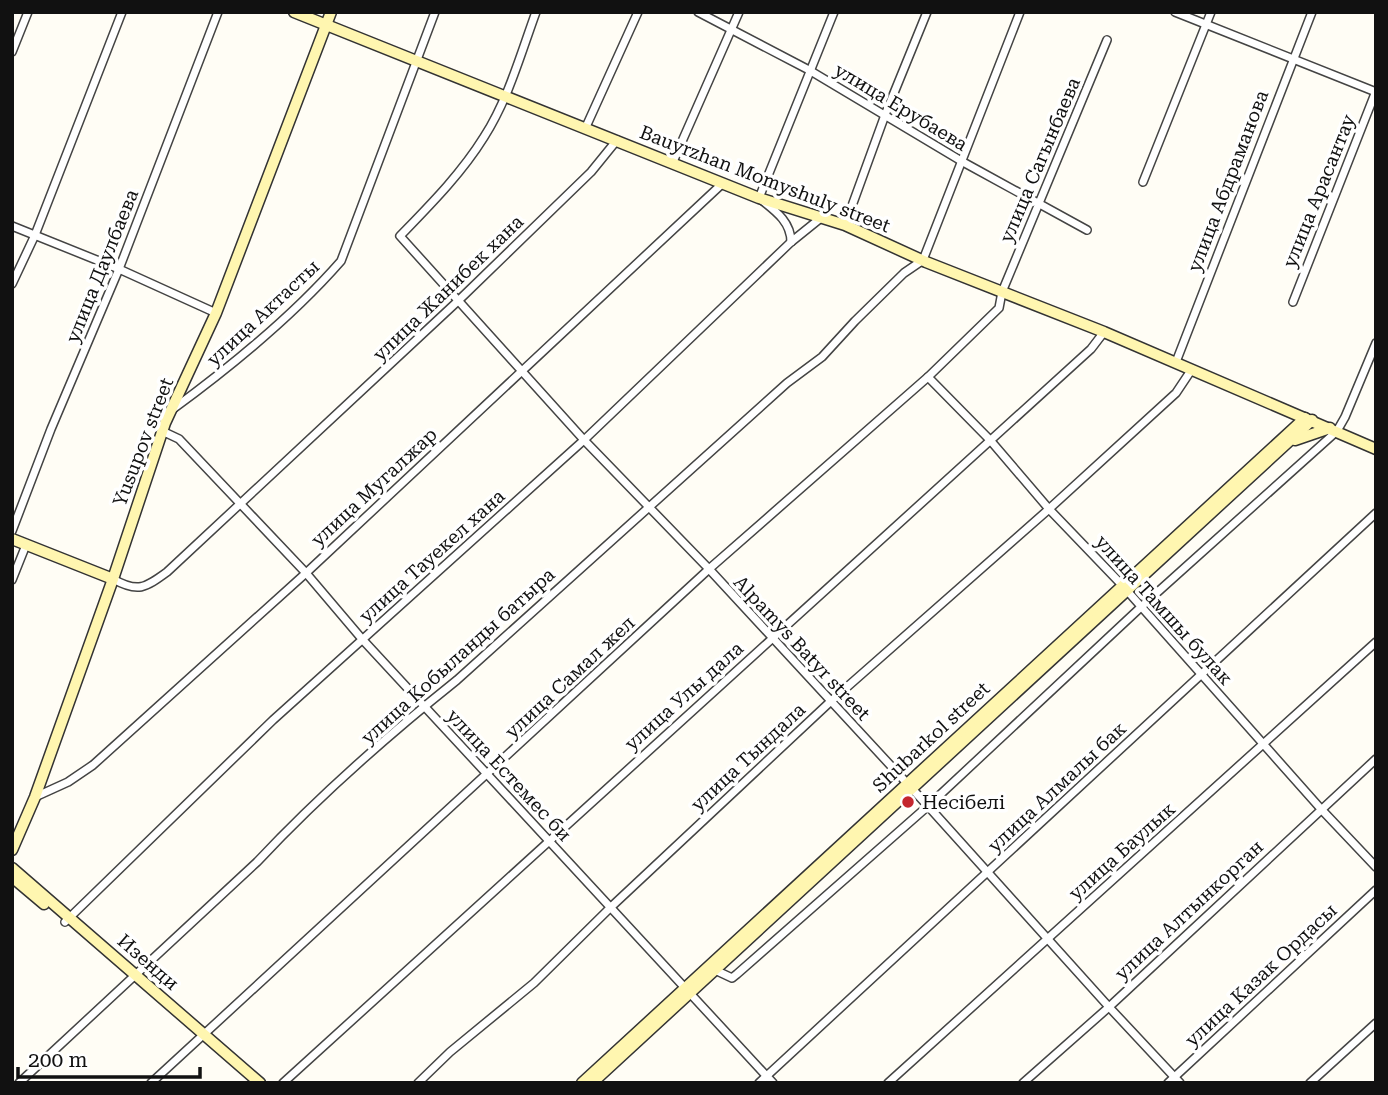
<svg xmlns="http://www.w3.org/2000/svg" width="1388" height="1095" font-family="'Roboto Serif',serif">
	<rect width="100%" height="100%" fill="#fffdf5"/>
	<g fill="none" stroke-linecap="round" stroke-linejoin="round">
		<g stroke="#444" stroke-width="10">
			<g id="street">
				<path d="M536,12c-15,41 -28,88 -52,125 -23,37 -54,68 -84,99l184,204 125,129 219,237 181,201 71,76"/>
				<polyline points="698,12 809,70 963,162 1087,230"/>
				<polyline points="1175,12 1376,92"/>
				<polyline points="12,52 28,12"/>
				<polyline points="585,129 638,12"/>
				<polyline points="672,164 739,12"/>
				<polyline points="1143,182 1211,12"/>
				<polyline points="845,225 885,115 927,12"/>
				<polyline points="12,226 119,269 216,313"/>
				<path d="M791,242c0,-21 -17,-32 -32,-44l75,-186"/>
				<polyline points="12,284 35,235 122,12"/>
				<polyline points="1293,302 1376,91"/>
				<polyline points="1176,362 1312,12"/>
				<polyline points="928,377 990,440 1049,509 1122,585 1321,809 1376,867"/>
				<path d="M173,409c60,-44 119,-92 168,-148l94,-249"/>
				<polyline points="162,431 179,439 306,573 362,639 773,1083"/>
				<polyline points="12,531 51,429 119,269 218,12"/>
				<path d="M113,579c25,14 32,9 54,-7l292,-272 132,-128 26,-32"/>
				<polyline points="12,580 26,545"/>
				<polyline points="35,797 68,782 93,765 306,573 723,183"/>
				<polyline points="65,922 273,720 584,440 791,242 822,217"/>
				<polyline points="715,970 732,978 737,974 928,806 1141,607 1337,431 1345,417 1376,343"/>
				<path d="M19,1083l238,-221c61,-65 130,-126 200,-182l330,-297 35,-26 33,-36 49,-48 19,-13 97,-248"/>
				<polyline points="151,1083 709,569 928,377 999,308 1002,292 1107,40"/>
				<polyline points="283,1083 1091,349 1104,332"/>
				<polyline points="418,1083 450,1052 534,983 611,907 830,702 1049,509 1176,393 1192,369"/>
				<polyline points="759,1083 1376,513"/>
				<polyline points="888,1083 1376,642"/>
				<polyline points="1023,1083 1109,1007 1376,759"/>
				<polyline points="1168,1083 1376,890"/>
				<polyline points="1310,1083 1376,1023"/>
			</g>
		</g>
		<g stroke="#333" stroke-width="13">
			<g id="secondary">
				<polyline points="294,12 759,198 845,225 926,262 1104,332 1376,449"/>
				<polyline points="1295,440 1330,428"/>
				<polyline points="12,539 113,579"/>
				<polyline points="12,850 35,797 113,579 165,423 216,313 331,12"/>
				<polyline points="12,868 260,1083"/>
				<polyline points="12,877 44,904"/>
				<polyline points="582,1083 1305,418"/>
				<polyline points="592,1083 1312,420"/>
			</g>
		</g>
		<use href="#street" stroke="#fff" stroke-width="7"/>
		<use href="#secondary" stroke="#fff6b0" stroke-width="10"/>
	</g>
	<circle fill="#c4262e" stroke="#fff" stroke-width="2.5" cx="908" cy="802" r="7"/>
	<g text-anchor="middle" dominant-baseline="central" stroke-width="7" stroke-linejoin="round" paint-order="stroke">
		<g font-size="19" fill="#111" stroke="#fff">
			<text transform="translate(901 107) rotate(31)">улица Ерубаева</text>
			<text transform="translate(1040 160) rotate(-67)">улица Сагынбаева</text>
			<text transform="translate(765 179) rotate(21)">Bauyrzhan Momyshuly street</text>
			<text transform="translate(1228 181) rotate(-69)">улица Абдраманова</text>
			<text transform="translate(1319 191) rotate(-68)">улица Арасантау</text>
			<text transform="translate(102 266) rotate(-68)">улица Даулбаева</text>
			<text transform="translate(448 288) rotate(-44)">улица Жанибек хана</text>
			<text transform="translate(263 313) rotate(-43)">улица Актасты</text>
			<text transform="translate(143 442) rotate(-69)">Yusupov street</text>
			<text transform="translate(374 487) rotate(-43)">улица Мугалжар</text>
			<text transform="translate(432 556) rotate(-42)">улица Тауекел хана</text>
			<text transform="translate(1164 610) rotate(48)">улица Тамшы булак</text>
			<text transform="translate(802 648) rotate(47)">Alpamys Batyr street</text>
			<text transform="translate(458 656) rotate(-42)">улица Кобыланды батыра</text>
			<text transform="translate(570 677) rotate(-43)">улица Самал жел</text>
			<text transform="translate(684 696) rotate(-42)">улица Улы дала</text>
			<text transform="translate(931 737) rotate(-43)">Shubarkol street</text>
			<text transform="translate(748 757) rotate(-43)">улица Тындала</text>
			<text transform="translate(509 775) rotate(47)">улица Естемес би</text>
			<text transform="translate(1057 787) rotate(-43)">улица Алмалы бак</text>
			<text transform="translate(1122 851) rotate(-42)">улица Баулык</text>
			<text transform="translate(1189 910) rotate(-43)">улица Алтынкорган</text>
			<text transform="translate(148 962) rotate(41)">Изенди</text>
			<text transform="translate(1261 975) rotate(-43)">улица Казак Ордасы</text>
		</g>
		<g font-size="19" fill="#111" stroke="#fff" text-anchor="start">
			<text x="922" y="802">Несібелі</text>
		</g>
	</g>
	<rect width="1388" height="1095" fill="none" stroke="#111111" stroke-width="28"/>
	<path d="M18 1067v10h182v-10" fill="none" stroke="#111111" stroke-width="3.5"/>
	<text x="28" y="1067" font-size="21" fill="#111111" stroke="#ffffff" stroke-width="5" paint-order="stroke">200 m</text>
</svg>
